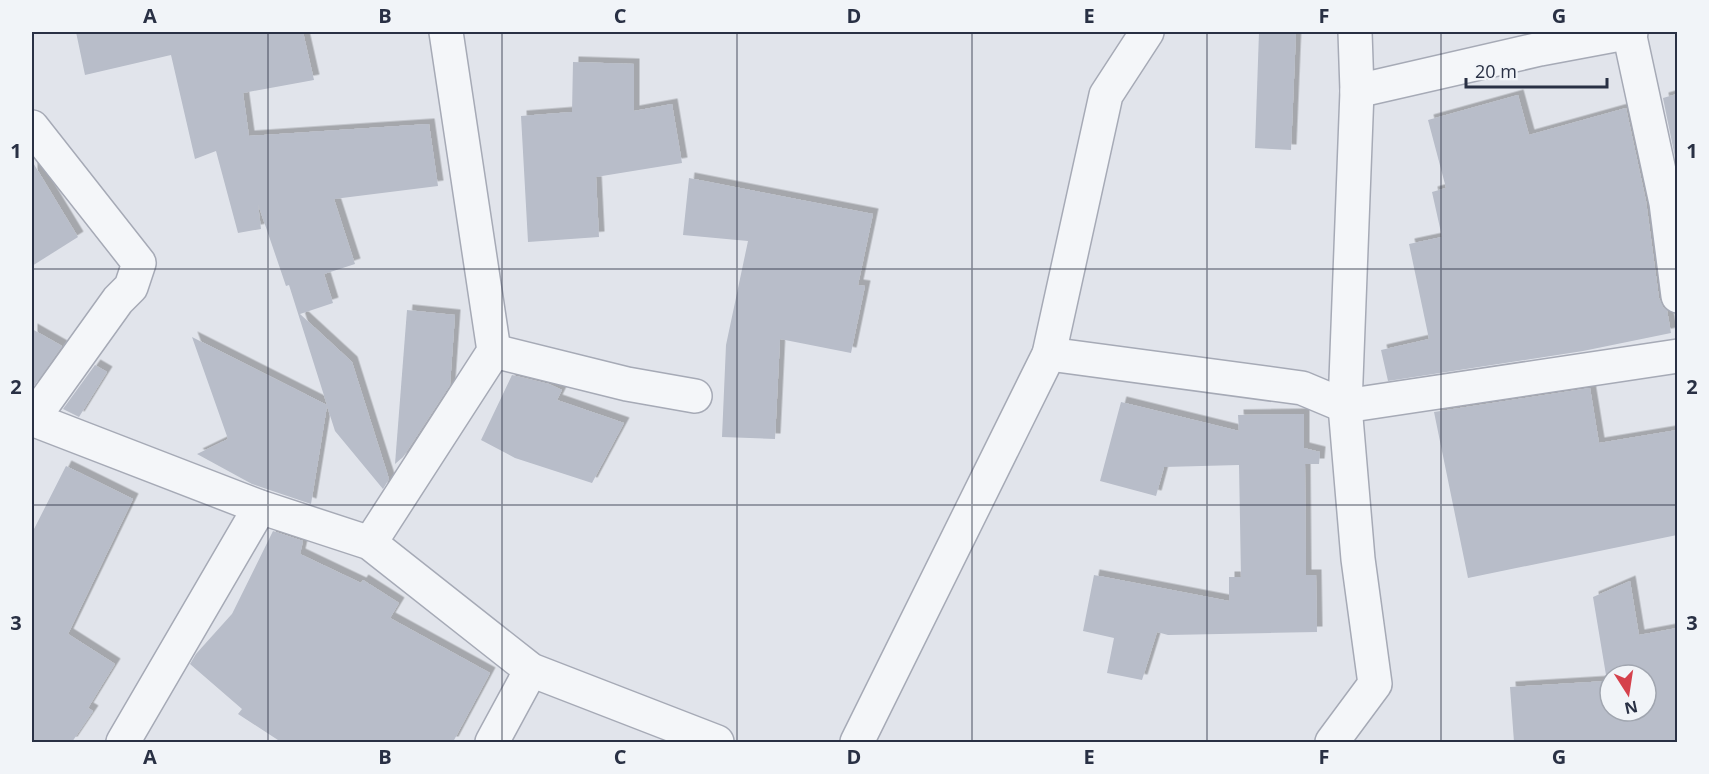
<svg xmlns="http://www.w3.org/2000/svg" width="1709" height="774" font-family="'Open Sans',sans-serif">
	<defs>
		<filter id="shadow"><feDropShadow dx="5.5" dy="-5.5" stdDeviation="0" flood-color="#0004"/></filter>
	</defs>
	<rect width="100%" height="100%" fill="#e1e4eb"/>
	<g fill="#b8bdc9" fill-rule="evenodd" filter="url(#shadow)">
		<polygon points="76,32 303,32 314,80 243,93 249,136 429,124 438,186 334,199 355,264 324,274 333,303 300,314 352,362 389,479 383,489 335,431 327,406 311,504 252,484 197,454 228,439 192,337 327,405 289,285 286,286 258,204 261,229 238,233 216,151 195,159 171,55 85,75"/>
		<polygon points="1259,32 1296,32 1291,150 1255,148"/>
		<polygon points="573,62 634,64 634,111 672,104 682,163 596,177 599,237 528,242 521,116 572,112"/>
		<polygon points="1677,94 1677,167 1663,98"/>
		<polygon points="1518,95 1529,135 1626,108 1646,201 1659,298 1663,307 1667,310 1671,333 1583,351 1388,381 1381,350 1429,339 1409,244 1442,237 1432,192 1446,188 1428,120"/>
		<polygon points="32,161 78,237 32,266"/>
		<polygon points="689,178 873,214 858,285 865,286 851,353 780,339 775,439 722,437 726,345 748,241 683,235"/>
		<polygon points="407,310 455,315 450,385 403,457 395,464"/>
		<polygon points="32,329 62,346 32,389"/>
		<polygon points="95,365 107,372 79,417 63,409"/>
		<polygon points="512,375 549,384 562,390 557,400 624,423 592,483 515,458 481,440"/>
		<polygon points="1590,388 1599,443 1677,430 1677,535 1468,578 1434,412"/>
		<polygon points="1121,402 1239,431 1238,415 1304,414 1304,448 1320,452 1319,464 1305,464 1306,575 1316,575 1317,632 1168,635 1157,632 1142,680 1107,673 1114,638 1083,631 1094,575 1229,601 1229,577 1241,577 1239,465 1164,467 1156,496 1100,481"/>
		<polygon points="66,466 133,499 68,634 115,664 88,708 93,711 72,742 32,742 32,533"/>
		<polygon points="273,531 303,541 300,554 361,583 363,580 399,603 390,618 490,673 453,742 281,742 238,714 242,709 190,664 196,654 232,614"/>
		<path d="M1630,581l9,54 38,-7v114h-163l-4,-55 97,-6 -14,-84zM1610,675h36v36h-36z"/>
	</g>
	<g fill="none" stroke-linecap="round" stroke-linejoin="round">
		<g stroke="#a6aab6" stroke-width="36">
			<g id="street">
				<polyline points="1629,32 1666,203 1678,296"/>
				<polyline points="1357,91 1540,49 1631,32"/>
				<polyline points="32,127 139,263 131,287 118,300 32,420"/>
				<polyline points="494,351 627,384 695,396"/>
				<polyline points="1049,354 1302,388 1345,406 1678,356"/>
				<polyline points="32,419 260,507 370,543 531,670 717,742"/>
				<polyline points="370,543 494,351 446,32"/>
				<polyline points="123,742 260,507"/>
				<polyline points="492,742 531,670"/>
				<polyline points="857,742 1049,354 1106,95 1147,32"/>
				<polyline points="1332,742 1375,684 1358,559 1345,406 1357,91 1355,32"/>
			</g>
		</g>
		<use href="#street" stroke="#f4f6f9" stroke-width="33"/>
	</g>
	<path fill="none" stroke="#293044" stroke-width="1.5" stroke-opacity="0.55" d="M268,32v710M502,32v710M737,32v710M972,32v710M1207,32v710M1441,32v710M32,269h1646M32,505h1646"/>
	<rect width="1709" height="774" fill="none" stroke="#f1f4f8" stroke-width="66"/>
	<g transform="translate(1628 693) rotate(168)"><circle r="28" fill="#f1f4f8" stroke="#a1a6b0" stroke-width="1.5"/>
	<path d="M0-4.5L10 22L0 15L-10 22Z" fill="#d5414c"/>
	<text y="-9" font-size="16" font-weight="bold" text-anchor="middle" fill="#293044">N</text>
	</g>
	<path d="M1466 78v9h141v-9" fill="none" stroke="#293044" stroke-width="3"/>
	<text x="1475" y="78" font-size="18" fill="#293044" stroke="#f1f4f8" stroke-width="4.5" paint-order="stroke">20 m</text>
	<rect x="33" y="33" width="1643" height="708" fill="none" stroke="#293044" stroke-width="2"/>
	<g font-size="20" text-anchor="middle" font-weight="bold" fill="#293044">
		<text x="150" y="23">A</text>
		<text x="385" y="23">B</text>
		<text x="620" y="23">C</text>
		<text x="854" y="23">D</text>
		<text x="1089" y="23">E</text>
		<text x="1324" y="23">F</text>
		<text x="1559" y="23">G</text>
		<text x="16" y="158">1</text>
		<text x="1692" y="158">1</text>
		<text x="16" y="394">2</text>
		<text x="1692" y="394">2</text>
		<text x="16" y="630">3</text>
		<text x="1692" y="630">3</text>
		<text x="150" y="764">A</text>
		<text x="385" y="764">B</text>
		<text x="620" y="764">C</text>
		<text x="854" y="764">D</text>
		<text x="1089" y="764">E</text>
		<text x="1324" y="764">F</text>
		<text x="1559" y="764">G</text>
	</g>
</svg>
